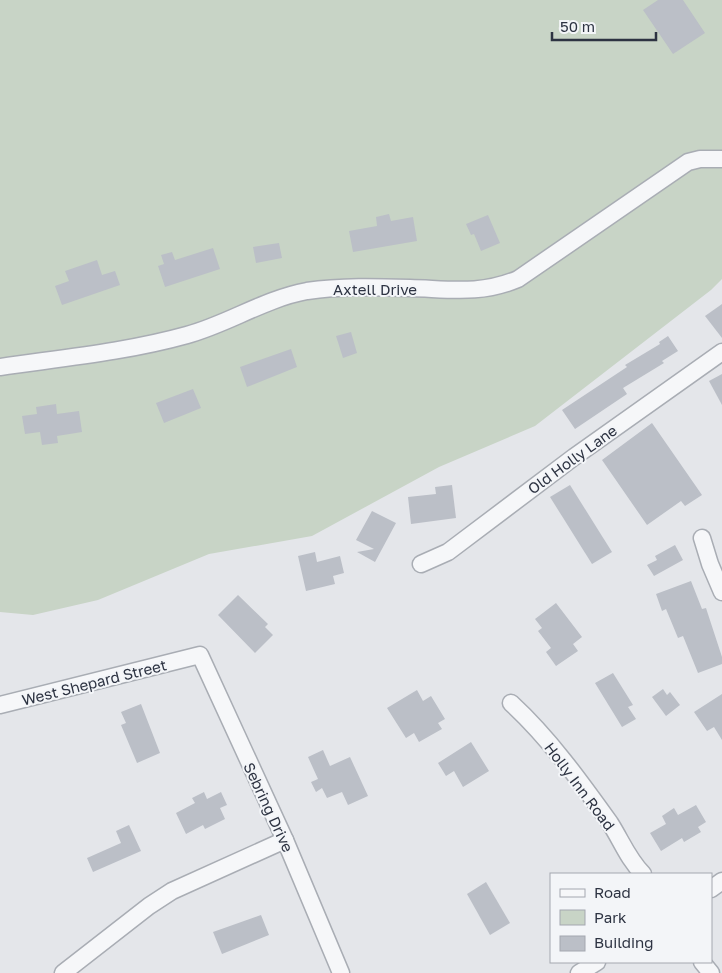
<svg xmlns="http://www.w3.org/2000/svg" width="722" height="973" font-family="'Golos Text',sans-serif">
	<rect width="100%" height="100%" fill="#e4e6ea"/>
	<polygon fill="#c8d4c6" points="0,0 722,0 722,279 711,290 535,426 439,467 312,536 209,554 98,600 33,615 0,612"/>
	<g fill="#bbbfc7">
		<polygon points="658,0 683,0 705,33 673,54 643,10"/>
		<polygon points="389,214 391,221 413,217 417,241 353,252 349,231 377,226 376,217"/>
		<polygon points="488,215 500,243 481,251 474,234 471,235 466,224"/>
		<polygon points="279,243 282,258 256,263 253,247"/>
		<polygon points="213,248 220,269 165,287 158,266 164,264 161,255 172,252 175,260"/>
		<polygon points="97,260 102,275 115,271 120,285 62,305 55,286 69,281 65,271"/>
		<polygon points="722,304 722,338 705,316"/>
		<polygon points="351,332 357,353 343,358 336,336"/>
		<polygon points="668,336 678,351 662,361 664,363 623,388 627,394 575,429 562,410 627,367 625,365 660,344 659,342"/>
		<polygon points="291,349 297,367 247,387 240,367"/>
		<polygon points="722,374 722,405 709,381"/>
		<polygon points="193,389 201,408 164,423 156,403"/>
		<polygon points="56,404 57,414 79,411 82,432 57,436 58,443 42,445 40,432 25,434 22,416 37,414 36,407"/>
		<polygon points="652,423 702,495 685,506 681,501 647,525 602,460"/>
		<polygon points="452,485 456,518 411,524 408,497 436,494 435,487"/>
		<polygon points="570,485 612,552 592,564 550,497"/>
		<polygon points="372,511 396,523 375,562 357,552 374,549 356,540"/>
		<polygon points="675,545 683,560 654,576 647,565 657,560 655,556"/>
		<polygon points="315,552 317,562 340,556 344,573 333,576 335,584 306,591 298,556"/>
		<polygon points="691,581 702,609 706,608 722,657 722,664 698,673 683,636 678,638 666,609 662,611 656,594"/>
		<polygon points="238,595 268,624 265,627 273,635 255,653 218,615"/>
		<polygon points="556,603 582,637 573,644 578,651 556,666 546,652 551,648 538,631 542,628 535,619"/>
		<polygon points="613,673 633,705 628,707 636,719 622,727 595,683"/>
		<polygon points="663,689 667,695 670,692 680,705 666,716 652,697"/>
		<polygon points="417,690 423,701 431,696 445,719 438,723 442,729 419,742 414,733 406,738 387,708"/>
		<polygon points="722,694 722,740 714,727 707,731 694,712"/>
		<polygon points="141,704 160,753 137,763 121,725 126,723 121,712"/>
		<polygon points="471,742 489,771 463,787 454,771 446,776 438,763"/>
		<polygon points="323,750 330,766 350,757 368,796 348,805 342,792 327,798 322,788 316,792 311,782 318,779 308,757"/>
		<polygon points="204,792 207,799 221,792 227,805 220,808 225,819 205,829 203,825 186,834 176,813 195,803 192,798"/>
		<polygon points="696,805 706,822 698,827 701,832 684,842 682,838 661,851 650,833 666,824 662,816 674,808 678,815"/>
		<polygon points="129,825 141,851 93,872 87,858 121,843 116,831"/>
		<polygon points="486,882 510,923 490,935 467,894"/>
		<polygon points="261,915 269,935 222,954 213,932"/>
	</g>
	<g fill="none" stroke-linecap="round" stroke-linejoin="round">
		<g stroke="#a9adb4" stroke-width="19">
			<g id="minor">
				<path d="M0,367c62,-9 126,-15 187,-32 41,-11 77,-36 120,-44 34,-5 69,-4 103,-3 39,1 70,7 108,-9l170,-117 12,-3h22"/>
				<polyline points="702,538 710,564 722,592"/>
				<polyline points="421,564 448,552 574,457 722,352"/>
				<path d="M511,703c38,35 69,78 99,120 11,17 18,36 33,51"/>
				<polyline points="0,705 200,655 285,840 341,973"/>
				<polyline points="711,889 722,881"/>
				<polyline points="702,962 711,973"/>
				<polyline points="63,973 149,906 172,891 285,840"/>
				<polyline points="579,973 597,962"/>
			</g>
		</g>
		<use href="#minor" stroke="#f6f7f9" stroke-width="16"/>
	</g>
	<g text-anchor="middle" dominant-baseline="central" stroke-width="4" stroke-linejoin="round" paint-order="stroke">
		<g font-size="15" fill="#2d3342" stroke="#f3f5f8">
			<text x="375" y="289">Axtell Drive</text>
			<text transform="translate(572 459) rotate(-36)">Old Holly Lane</text>
			<text transform="translate(94 682) rotate(-14)">West Shepard Street</text>
			<text transform="translate(580 786) rotate(53)">Holly Inn Road</text>
			<text transform="translate(269 807) rotate(65)">Sebring Drive</text>
		</g>
	</g>
	<rect x="550" y="873" width="162" height="90" fill="#f3f5f8" stroke="#a4a7af"/>
	<rect x="560" y="889" width="25" height="8" fill="#f6f7f9" stroke="#a4a7af"/>
	<text x="594" y="898" font-size="15" fill="#2d3342">Road</text>
	<rect x="560" y="910" width="25" height="15" fill="#c8d4c6" stroke="#a4a7af"/>
	<text x="594" y="923" font-size="15" fill="#2d3342">Park</text>
	<rect x="560" y="936" width="25" height="15" fill="#bbbfc7" stroke="#a4a7af"/>
	<text x="594" y="948" font-size="15" fill="#2d3342">Building</text>
	<path d="M552 32v8h104v-8" fill="none" stroke="#2d3342" stroke-width="2.5"/>
	<text x="560" y="32" font-size="15" fill="#2d3342" stroke="#f3f5f8" stroke-width="4" paint-order="stroke">50 m</text>
</svg>
